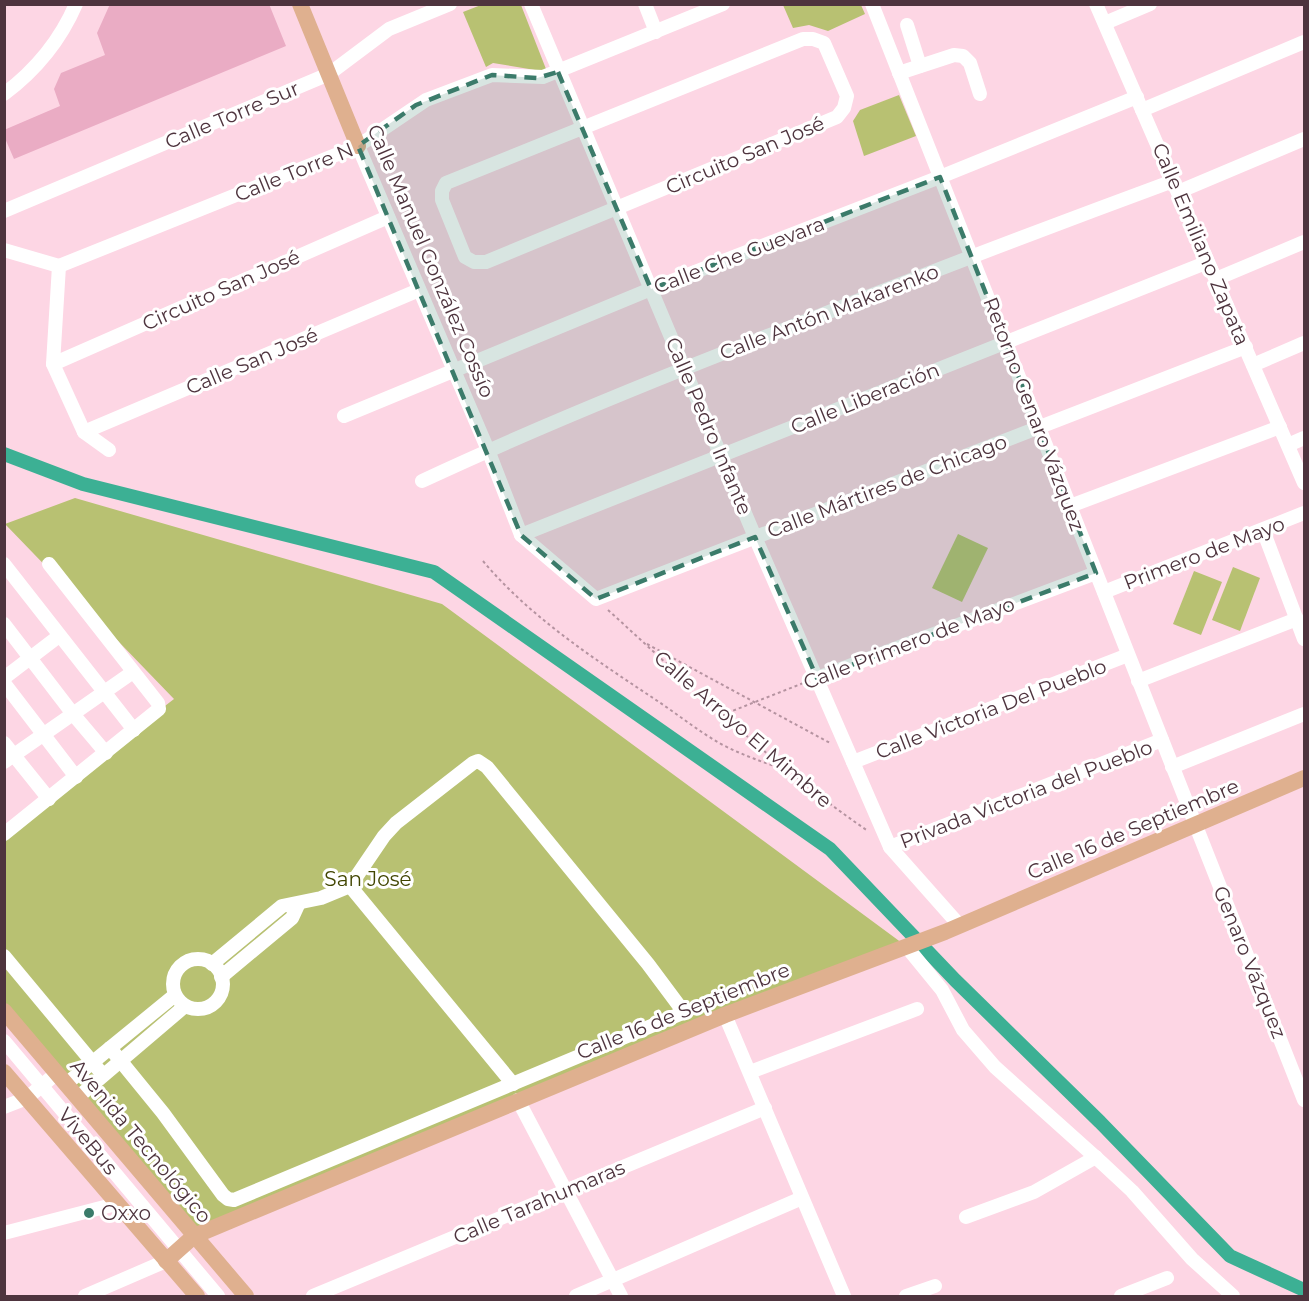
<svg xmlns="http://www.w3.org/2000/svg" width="1309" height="1301" font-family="Montserrat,sans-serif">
	<rect width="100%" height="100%" fill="#fdd6e4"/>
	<g fill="#b8c172">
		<polygon points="481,5 521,5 546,69 541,71 493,63 486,67 463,12"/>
		<polygon points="783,5 861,5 865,14 828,31 809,25 793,28"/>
		<polygon points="899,95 916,136 864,156 853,121 860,110"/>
		<polygon points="75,498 442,604 906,946 194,1236 5,1012 5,829 174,699 5,524"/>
		<polygon points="958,534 988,548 962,602 932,588"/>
		<polygon points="1233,567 1260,578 1240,631 1212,620"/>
		<polygon points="1194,571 1222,582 1201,635 1173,624"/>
	</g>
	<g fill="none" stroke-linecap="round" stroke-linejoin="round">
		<polyline stroke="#3cb094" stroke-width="14" points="4,454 83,484 434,572 830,849 955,980 1100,1122 1230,1256 1304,1290"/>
	</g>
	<polygon fill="#eaacc4" points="110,4 269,4 286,46 14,159 4,136 4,130 60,106 54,89 61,73 105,55 97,33"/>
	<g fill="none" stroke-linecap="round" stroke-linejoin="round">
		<g stroke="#b593a0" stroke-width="2" stroke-dasharray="3 3" stroke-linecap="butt">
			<path d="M483,561c47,56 110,97 170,137 23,15 45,33 68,46 21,11 42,18 64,26"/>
			<path d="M608,610c84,76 166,157 260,221"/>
			<polyline points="647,644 830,743"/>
			<polyline points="722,715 806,682"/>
		</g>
		<g stroke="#fff" stroke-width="14">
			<polyline points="531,4 755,537 890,847 960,926"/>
			<polyline points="645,4 656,32"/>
			<polyline points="872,4 1304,1100"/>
			<polyline points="1096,4 1304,483"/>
			<polyline points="1105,23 1150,4"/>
			<polyline points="907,25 920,66"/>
			<polygon points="803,39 813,39 824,43 847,96 844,108 837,117 486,262 474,262 465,257 442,200 442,191 446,183"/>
			<polyline points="899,73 954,55 963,56 970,63 980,94"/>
			<path d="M4,94c32,-24 56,-53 72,-90"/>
			<polyline points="1142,110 1304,42"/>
			<polyline points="358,146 488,450 521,535 596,599 1246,347"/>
			<polyline points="1178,192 1304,139"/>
			<polyline points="4,211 329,74 389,29 450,4"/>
			<polyline points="4,250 59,266"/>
			<polyline points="59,266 358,146 426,100 492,75 543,77 723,4"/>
			<polyline points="59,266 53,364 84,432 109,450"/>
			<polyline points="1216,279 1304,242"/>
			<polyline points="53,364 388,217"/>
			<polyline points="1253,365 1304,343"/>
			<polyline points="344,416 651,289 940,177 1137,97"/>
			<polyline points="84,432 419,290"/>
			<polyline points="1288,445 1304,438"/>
			<path d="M422,481c118,-55 239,-104 361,-151 129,-51 260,-101 390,-149"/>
			<polyline points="1070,506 1280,427"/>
			<polyline points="1263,530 1304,639"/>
			<polyline points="521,535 1208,262"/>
			<polyline points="4,564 134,730"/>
			<polyline points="1104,592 1304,513"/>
			<polyline points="4,624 73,714 106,753"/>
			<polyline points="4,678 59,636"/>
			<polyline points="817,678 1096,573"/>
			<polyline points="1138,681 1297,619"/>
			<polyline points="4,683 76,777"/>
			<polyline points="4,743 49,799"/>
			<polyline points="4,762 133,672"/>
			<polyline points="853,762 1128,655"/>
			<polyline points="1172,767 1304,714"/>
			<polyline points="4,834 159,709 158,703 49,564"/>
			<polyline points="890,847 1162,740"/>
			<polyline points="350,886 513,1084"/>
			<polyline points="906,946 942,990 963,1030 995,1067 1102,1163 1132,1191 1192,1259 1233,1296"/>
			<polyline points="4,956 103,1075"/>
			<circle cx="198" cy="984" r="25"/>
			<polyline points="221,977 292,918 298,905"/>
			<polyline points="725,1015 844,1296"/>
			<polyline points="4,1041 218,1296"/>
			<polyline points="110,1048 163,1113 223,1195 228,1199 234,1200 680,1014 683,1011 648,964 487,767 478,761 473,763 396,823 384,836 350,886 321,898 282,906 212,964"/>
			<polyline points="750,1072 917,1009"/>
			<polyline points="66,1084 175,995"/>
			<polyline points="77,1098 185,1006"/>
			<polyline points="518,1100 621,1296"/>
			<polyline points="4,1107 27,1098 57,1073"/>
			<polyline points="966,1217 1034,1192 1096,1157"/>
			<polyline points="4,1233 116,1204"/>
			<polyline points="85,1296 166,1261"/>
			<polyline points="313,1296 765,1108"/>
			<polyline points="576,1296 802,1198"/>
			<polyline points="906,1296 935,1286"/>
			<polyline points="1121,1296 1167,1278"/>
		</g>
		<g stroke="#dfb08f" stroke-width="16">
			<polyline points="300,4 358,146"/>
			<polyline points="4,1011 246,1296"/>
			<polyline points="4,1072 197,1296"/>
			<polyline points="166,1261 194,1236 725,1015 945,932 1304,778"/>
		</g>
	</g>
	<path fill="#3b7b6a" fill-opacity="0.2" stroke="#3b7b6a" stroke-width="4.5" stroke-dasharray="12 8" stroke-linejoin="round" d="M558,72l93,217 289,-112 156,396 -279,105 -62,-141 -159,62 -75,-64 -163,-389 58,-41 76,-30 45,3z"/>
	<circle fill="#3b7b6a" stroke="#fff" stroke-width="2" cx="89" cy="1213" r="6"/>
	<g text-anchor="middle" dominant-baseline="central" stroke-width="6" stroke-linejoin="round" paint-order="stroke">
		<g font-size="20" fill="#4e343e" stroke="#fff">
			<text transform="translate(232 115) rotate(-23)">Calle Torre Sur</text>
			<text transform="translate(745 155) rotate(-23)">Circuito San José</text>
			<text transform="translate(294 172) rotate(-22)">Calle Torre N</text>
			<text transform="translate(1201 244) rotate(67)">Calle Emiliano Zapata</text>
			<text transform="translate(739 255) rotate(-21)">Calle Che Guevara</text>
			<text transform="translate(431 261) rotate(67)">Calle Manuel González Cossío</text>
			<text transform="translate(221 290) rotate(-24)">Circuito San José</text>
			<text transform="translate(829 312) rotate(-21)">Calle Antón Makarenko</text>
			<text transform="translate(252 361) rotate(-23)">Calle San José</text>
			<text transform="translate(865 398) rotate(-22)">Calle Liberación</text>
			<text transform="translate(1034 414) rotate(69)">Retorno Genaro Vázquez</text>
			<text transform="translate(709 426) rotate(67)">Calle Pedro Infante</text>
			<text transform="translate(887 486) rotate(-21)">Calle Mártires de Chicago</text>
			<text transform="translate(1204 553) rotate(-21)">Primero de Mayo</text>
			<text transform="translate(909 643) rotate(-21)">Calle Primero de Mayo</text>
			<text transform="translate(991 709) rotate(-21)">Calle Victoria Del Pueblo</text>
			<text transform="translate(743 729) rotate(41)">Calle Arroyo El Mimbre</text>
			<text transform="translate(1026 794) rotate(-21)">Privada Victoria del Pueblo</text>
			<text transform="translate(1133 829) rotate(-23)">Calle 16 de Septiembre</text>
			<text transform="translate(1250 962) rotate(68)">Genaro Vázquez</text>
			<text transform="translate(683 1011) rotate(-22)">Calle 16 de Septiembre</text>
			<text transform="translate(88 1141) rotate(50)">ViveBus</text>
			<text transform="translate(141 1141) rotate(50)">Avenida Tecnológico</text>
			<text transform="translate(539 1202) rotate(-23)">Calle Tarahumaras</text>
		</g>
		<g font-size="20" fill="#414500" stroke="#fff">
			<text x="368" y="879">San José</text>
		</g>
		<g font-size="20" fill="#4e343e" stroke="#fff" text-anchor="start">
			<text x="101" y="1213">Oxxo</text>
		</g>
	</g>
	<rect width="1309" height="1301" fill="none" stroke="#4e343e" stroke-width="12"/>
</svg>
